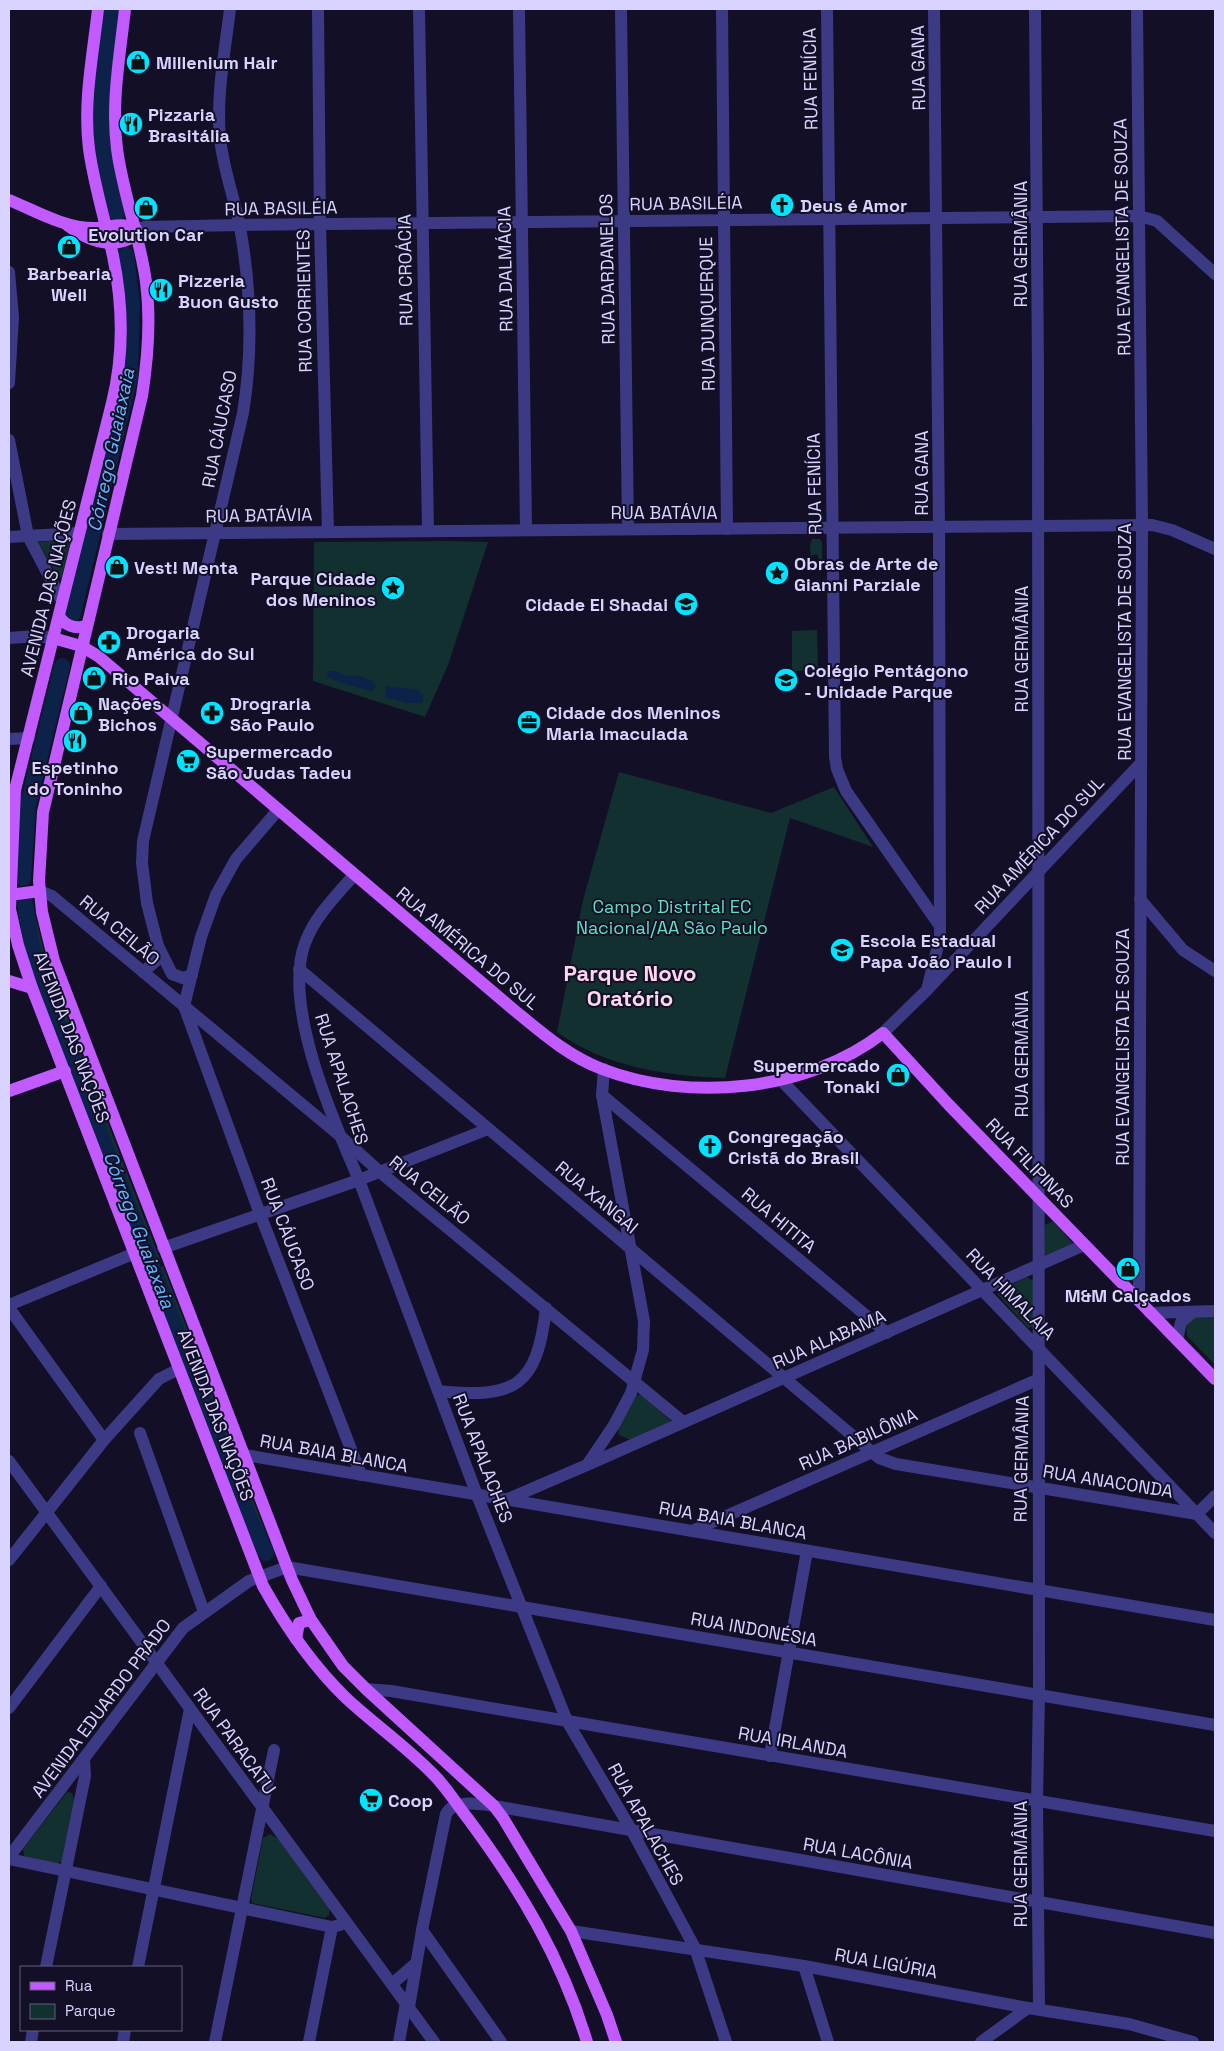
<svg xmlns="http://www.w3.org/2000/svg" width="1224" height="2051" font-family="'Space Grotesk',sans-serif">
	<rect width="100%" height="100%" fill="#130f26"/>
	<g fill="#12302f">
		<polygon points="68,539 70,543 62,577 59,579 38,542"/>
		<polygon points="812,539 820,539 822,542 822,571 817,569 814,562 819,560 817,554 811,556 810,545"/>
		<polygon points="450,541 488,542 448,665 425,717 313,681 314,542"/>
		<polygon points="817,630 818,671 792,671 792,631"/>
		<path d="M619,772l152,41 63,-26 39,60 -83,-29 -65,260c-58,-2 -120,-11 -168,-46l26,-132z"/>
		<polygon points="29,907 34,910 47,964 161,1262 155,1264 48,989 34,940"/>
		<polygon points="1053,1221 1072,1242 1071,1245 1044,1256 1045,1225"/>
		<polygon points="163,1266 272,1549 269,1550 254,1519 156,1268"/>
		<polygon points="1027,1277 1033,1281 1033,1326 1028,1328 997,1294 999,1290"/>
		<polygon points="1193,1317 1215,1317 1215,1365 1187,1336 1186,1322"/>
		<polygon points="637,1395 642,1395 672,1422 630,1440 619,1435 618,1429"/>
		<polygon points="67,1792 72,1793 74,1800 62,1861 57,1864 24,1856 23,1849"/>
		<polygon points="270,1834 279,1839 330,1908 329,1915 325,1918 252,1903 251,1899 263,1838"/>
	</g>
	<g fill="#0c2248">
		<path d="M328,671h9l8,5c10,-2 20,1 29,6l1,5 -2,4c-4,0 -42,-11 -46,-14z"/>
		<polygon points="386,686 419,690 424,695 422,703 407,703 385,697"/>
	</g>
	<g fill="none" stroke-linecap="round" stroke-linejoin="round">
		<g stroke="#0c2248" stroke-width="16">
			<path d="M111,9c-4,40 -11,81 -9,122 1,28 9,55 15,82"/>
			<polyline points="73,614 130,377 132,304 126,255"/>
			<polyline points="23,878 28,805 62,666"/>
			<polyline points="25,903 31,941 45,990 248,1515 266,1553"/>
		</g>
		<g stroke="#3d3a85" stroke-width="12">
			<polyline points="318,9 320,225 328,532"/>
			<polyline points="419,9 428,531"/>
			<polyline points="519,9 526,529"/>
			<polyline points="621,9 628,529"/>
			<polyline points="722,9 727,529"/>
			<polyline points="827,9 835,757 837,769 846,791 940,926"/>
			<polyline points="1035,9 1038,369 1039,1694 1037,1801 1039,2009"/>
			<polyline points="1137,9 1142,526 1139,1301"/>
			<polyline points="136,229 146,227 239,225 1139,216 1157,221 1215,274"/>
			<polyline points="9,272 13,317 9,383"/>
			<polyline points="9,440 28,536 62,601"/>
			<polyline points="108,534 1152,525 1172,530 1215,549"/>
			<polyline points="9,537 79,533"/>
			<polyline points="9,638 37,636 53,638"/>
			<polyline points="9,739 29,738"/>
			<polyline points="278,810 236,859 216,895 201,937 184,1006 260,1214 361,1475"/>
			<path d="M354,875c-18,21 -39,41 -49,68 -23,62 28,177 54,237l118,315 90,226 65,110 63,117 31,94"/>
			<polyline points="40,891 52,896 339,1135 380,1172 683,1422"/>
			<polyline points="1140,899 1183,950 1215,971"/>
			<polyline points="299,969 879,1458 896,1464 1197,1514 1215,1496"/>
			<polyline points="143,972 157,960 158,946"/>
			<path d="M192,975l-9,3 -11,-4 -14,-28 -11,-43 -5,-40 1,-22 100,-428c10,-61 8,-124 -3,-186 -6,-30 -17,-59 -20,-89 -4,-42 5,-87 10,-129"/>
			<polyline points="927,990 940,937 939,528 934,9"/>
			<polyline points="883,1033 927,990 1141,763"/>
			<polyline points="781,1080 1215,1533"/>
			<polyline points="602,1095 887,1333"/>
			<polyline points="163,1248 359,1180 488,1129"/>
			<polyline points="9,1305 135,1253"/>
			<polyline points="9,1308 104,1440"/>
			<polyline points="1150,1313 1215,1311"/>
			<polyline points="1177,1340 1181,1322 1193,1312"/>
			<path d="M438,1391c77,8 99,-4 108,-83"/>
			<polyline points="140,1433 204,1612"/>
			<polyline points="245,1455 1215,1620"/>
			<polyline points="9,1461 434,2042"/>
			<polyline points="587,1465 1084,1245"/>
			<polyline points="508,1499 587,1465 614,1425 631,1393 643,1350 644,1321 602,1095 604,1069"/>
			<polyline points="692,1531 1039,1379"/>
			<polyline points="9,1560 104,1440 159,1379 179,1369"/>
			<polyline points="366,1689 391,1691 1215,1831"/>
			<polyline points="9,1708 101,1586"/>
			<polyline points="770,1756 807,1551"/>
			<polyline points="9,1857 183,1628 249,1581 287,1567 1215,1725"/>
			<polyline points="9,1859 332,1927"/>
			<polyline points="422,1930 501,2042"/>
			<polyline points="571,1931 804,1966 1028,2008 1129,2024 1193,2042"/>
			<polyline points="804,1966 828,2042"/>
			<polyline points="46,1967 85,1776 84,1759"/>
			<polyline points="138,1967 190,1709"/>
			<polyline points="392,1984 415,1964"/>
			<path d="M409,2007l13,-77 24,-116c8,-15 34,-10 48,-8l721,127"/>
			<polyline points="31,2042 33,2030"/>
			<polyline points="123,2042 125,2030"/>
			<polyline points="215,2042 274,1750"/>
			<polyline points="309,2042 332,1927 340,1925"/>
			<polyline points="399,2042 406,2003"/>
			<polyline points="981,2042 1028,2008"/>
		</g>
		<g stroke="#c25bff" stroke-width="12">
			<path d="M98,9c-5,46 -15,93 -9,140 5,36 16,71 24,107 10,49 11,99 -1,147l-97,387 -5,119 8,36 14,43 231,598c23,41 49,79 83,112 28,26 61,49 88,77 13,13 23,30 35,45 51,69 93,139 118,222"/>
			<path d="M125,9c-5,46 -14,93 -8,140 6,45 23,88 29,133 5,38 2,76 -4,114l-99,416 -4,69 3,31 12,49 238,619 19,40 32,46 23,23 128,117 9,12 68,113 36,84 9,27"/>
			<path d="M9,200c27,11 55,28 85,28 14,0 29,-7 42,1l-5,9c-23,11 -46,1 -65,-14"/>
			<path d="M59,616c6,10 16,13 27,10"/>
			<path d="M53,638l28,8 17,10 416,354c28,23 54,46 88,59 88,34 206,22 281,-36l65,71 267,275"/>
			<polyline points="9,895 40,891"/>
			<polyline points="9,981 32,988"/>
			<polyline points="9,1091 65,1071"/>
			<polyline points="296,1639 299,1623 311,1620"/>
		</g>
	</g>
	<defs>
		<g id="shop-disc" transform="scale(1.25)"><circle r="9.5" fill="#00e5ff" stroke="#130f26"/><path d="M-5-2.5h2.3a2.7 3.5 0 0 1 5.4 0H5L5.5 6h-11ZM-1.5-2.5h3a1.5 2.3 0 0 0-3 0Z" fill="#111"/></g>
		<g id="restaurant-disc" transform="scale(1.25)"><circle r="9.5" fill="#00e5ff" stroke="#130f26"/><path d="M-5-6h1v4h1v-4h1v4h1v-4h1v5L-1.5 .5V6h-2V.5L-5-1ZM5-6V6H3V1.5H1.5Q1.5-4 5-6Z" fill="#111"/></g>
		<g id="church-disc" transform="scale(1.25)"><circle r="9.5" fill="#00e5ff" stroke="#130f26"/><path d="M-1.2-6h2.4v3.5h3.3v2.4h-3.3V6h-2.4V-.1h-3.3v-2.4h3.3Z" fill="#111"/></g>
		<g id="sight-disc" transform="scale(1.25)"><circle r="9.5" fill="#00e5ff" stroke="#130f26"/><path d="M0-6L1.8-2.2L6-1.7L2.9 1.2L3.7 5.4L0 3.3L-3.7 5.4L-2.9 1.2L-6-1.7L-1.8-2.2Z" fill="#111"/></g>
		<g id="school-disc" transform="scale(1.25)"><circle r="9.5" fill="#00e5ff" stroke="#130f26"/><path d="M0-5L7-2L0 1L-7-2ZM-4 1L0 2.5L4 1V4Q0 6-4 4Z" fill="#111"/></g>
		<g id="pharmacy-disc" transform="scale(1.25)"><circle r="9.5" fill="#00e5ff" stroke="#130f26"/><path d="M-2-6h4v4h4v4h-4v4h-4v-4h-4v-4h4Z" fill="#111"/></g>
		<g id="office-disc" transform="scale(1.25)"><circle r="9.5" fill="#00e5ff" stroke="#130f26"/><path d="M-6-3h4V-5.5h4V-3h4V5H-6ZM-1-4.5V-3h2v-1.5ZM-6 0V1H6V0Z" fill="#111"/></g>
		<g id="supermarket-disc" transform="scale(1.25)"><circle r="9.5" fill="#00e5ff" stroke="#130f26"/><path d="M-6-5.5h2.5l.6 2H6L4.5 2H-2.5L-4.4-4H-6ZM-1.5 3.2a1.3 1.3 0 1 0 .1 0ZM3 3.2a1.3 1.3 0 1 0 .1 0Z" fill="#111"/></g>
	</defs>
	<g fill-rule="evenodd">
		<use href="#shop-disc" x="138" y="62"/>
		<use href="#restaurant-disc" x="131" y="124"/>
		<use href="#church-disc" x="782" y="205"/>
		<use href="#shop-disc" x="146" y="208"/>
		<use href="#shop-disc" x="69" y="247"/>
		<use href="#restaurant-disc" x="161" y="290"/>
		<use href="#shop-disc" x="117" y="567"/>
		<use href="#sight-disc" x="777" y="573"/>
		<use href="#sight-disc" x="393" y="588"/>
		<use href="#school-disc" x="686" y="604"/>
		<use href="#pharmacy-disc" x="109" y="642"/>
		<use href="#shop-disc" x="94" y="678"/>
		<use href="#school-disc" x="786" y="680"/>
		<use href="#shop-disc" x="81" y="713"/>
		<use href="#pharmacy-disc" x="212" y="713"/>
		<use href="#office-disc" x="529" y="722"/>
		<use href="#restaurant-disc" x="75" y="741"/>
		<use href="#supermarket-disc" x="188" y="761"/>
		<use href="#school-disc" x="842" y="950"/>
		<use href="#shop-disc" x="898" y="1075"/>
		<use href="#church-disc" x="710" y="1146"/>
		<use href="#shop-disc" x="1128" y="1269"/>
		<use href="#supermarket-disc" x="371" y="1800"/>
	</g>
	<g text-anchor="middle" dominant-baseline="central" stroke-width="4" stroke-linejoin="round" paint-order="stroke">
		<g font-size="18" font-weight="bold" fill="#d9d4ff" stroke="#130f26" text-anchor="start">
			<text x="156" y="62">Millenium Hair</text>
			<text x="148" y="114">Pizzaria<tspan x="148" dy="21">Brasitália</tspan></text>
			<text x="800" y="205">Deus é Amor</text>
			<text x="146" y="234" text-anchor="middle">Evolution Car</text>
			<text x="69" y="273" text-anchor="middle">Barbearia<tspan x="69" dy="21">Well</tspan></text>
			<text x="178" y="280">Pizzeria<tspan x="178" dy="21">Buon Gusto</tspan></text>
			<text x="794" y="563">Obras de Arte de<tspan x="794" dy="21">Gianni Parziale</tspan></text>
			<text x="134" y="567">Vest! Menta</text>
			<text x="376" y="578" text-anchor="end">Parque Cidade<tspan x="376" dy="21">dos Meninos</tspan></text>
			<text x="668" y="604" text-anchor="end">Cidade El Shadai</text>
			<text x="126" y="632">Drogaria<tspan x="126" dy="21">América do Sul</tspan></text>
			<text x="804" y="670">Colégio Pentágono<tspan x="804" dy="21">- Unidade Parque</tspan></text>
			<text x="112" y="678">Rio Paiva</text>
			<text x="98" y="703">Nações<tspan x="98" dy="21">Bichos</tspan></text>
			<text x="230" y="703">Drograria<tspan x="230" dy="21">São Paulo</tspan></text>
			<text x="546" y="712">Cidade dos Meninos<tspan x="546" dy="21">Maria Imaculada</tspan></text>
			<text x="206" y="751">Supermercado<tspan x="206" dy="21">São Judas Tadeu</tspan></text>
			<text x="75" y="767" text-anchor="middle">Espetinho<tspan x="75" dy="21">do Toninho</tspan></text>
			<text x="860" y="940">Escola Estadual<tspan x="860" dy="21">Papa João Paulo I</tspan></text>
			<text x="880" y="1065" text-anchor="end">Supermercado<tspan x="880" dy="21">Tonaki</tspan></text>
			<text x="728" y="1136">Congregação<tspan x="728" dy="21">Cristã do Brasil</tspan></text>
			<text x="1128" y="1295" text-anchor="middle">M&amp;M Calçados</text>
			<text x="388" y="1800">Coop</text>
		</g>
		<g font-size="18" fill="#d9d4ff" stroke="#130f26">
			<text transform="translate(918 68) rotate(-91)">RUA GANA</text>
			<text transform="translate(810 79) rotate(-91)">RUA FENÍCIA</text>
			<text transform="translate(686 203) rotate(-1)">RUA BASILÉIA</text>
			<text transform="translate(281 208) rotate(-1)">RUA BASILÉIA</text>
			<text transform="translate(1122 237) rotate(-91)">RUA EVANGELISTA DE SOUZA</text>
			<text transform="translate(1020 244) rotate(-90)">RUA GERMÂNIA</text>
			<text transform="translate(505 269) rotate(-91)">RUA DALMÁCIA</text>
			<text transform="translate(607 269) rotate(-91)">RUA DARDANELOS</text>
			<text transform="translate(405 270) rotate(-91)">RUA CROÁCIA</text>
			<text transform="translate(304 301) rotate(-91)">RUA CORRIENTES</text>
			<text transform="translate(707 314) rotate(-91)">RUA DUNQUERQUE</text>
			<text transform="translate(219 429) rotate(-79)">RUA CÁUCASO</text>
			<text transform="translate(921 473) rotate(-90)">RUA GANA</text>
			<text transform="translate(814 484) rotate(-91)">RUA FENÍCIA</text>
			<text x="664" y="512">RUA BATÁVIA</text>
			<text transform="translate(259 515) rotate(-1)">RUA BATÁVIA</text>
			<text transform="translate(48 588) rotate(-76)">AVENIDA DAS NAÇÕES</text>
			<text transform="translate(1124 642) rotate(-90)">RUA EVANGELISTA DE SOUZA</text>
			<text transform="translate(1021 649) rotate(-90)">RUA GERMÂNIA</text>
			<text transform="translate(1039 845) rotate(-47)">RUA AMÉRICA DO SUL</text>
			<text transform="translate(120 930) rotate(40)">RUA CEILÃO</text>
			<text transform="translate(468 948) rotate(40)">RUA AMÉRICA DO SUL</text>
			<text transform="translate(72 1037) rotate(69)">AVENIDA DAS NAÇÕES</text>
			<text transform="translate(1122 1047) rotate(-90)">RUA EVANGELISTA DE SOUZA</text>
			<text transform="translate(1021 1054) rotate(-90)">RUA GERMÂNIA</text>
			<text transform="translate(342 1079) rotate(72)">RUA APALACHES</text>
			<text transform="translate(1030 1163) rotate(46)">RUA FILIPINAS</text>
			<text transform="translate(430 1190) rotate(39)">RUA CEILÃO</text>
			<text transform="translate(597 1197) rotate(40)">RUA XANGAI</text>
			<text transform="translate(779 1220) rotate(40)">RUA HITITA</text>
			<text transform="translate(288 1234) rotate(69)">RUA CÁUCASO</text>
			<text transform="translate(1011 1294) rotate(46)">RUA HIMALAIA</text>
			<text transform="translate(829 1339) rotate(-24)">RUA ALABAMA</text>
			<text transform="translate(216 1415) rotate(69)">AVENIDA DAS NAÇÕES</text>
			<text transform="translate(858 1439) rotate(-24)">RUA BABILÔNIA</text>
			<text transform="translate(334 1453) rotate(10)">RUA BAIA BLANCA</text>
			<text transform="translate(483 1458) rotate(69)">RUA APALACHES</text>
			<text transform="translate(1021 1459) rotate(-89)">RUA GERMÂNIA</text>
			<text transform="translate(1108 1481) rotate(9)">RUA ANACONDA</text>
			<text transform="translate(733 1520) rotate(10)">RUA BAIA BLANCA</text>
			<text transform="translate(754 1629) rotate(10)">RUA INDONÉSIA</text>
			<text transform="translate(101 1708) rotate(-53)">AVENIDA EDUARDO PRADO</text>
			<text transform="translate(235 1741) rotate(54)">RUA PARACATU</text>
			<text transform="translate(793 1742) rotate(10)">RUA IRLANDA</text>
			<text transform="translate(646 1824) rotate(61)">RUA APALACHES</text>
			<text transform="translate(858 1853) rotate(10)">RUA LACÔNIA</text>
			<text transform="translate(1020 1864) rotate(-90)">RUA GERMÂNIA</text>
			<text transform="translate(886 1963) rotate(10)">RUA LIGÚRIA</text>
		</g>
		<g font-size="18" fill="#5fe0c0" stroke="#130f26">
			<text x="672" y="906">Campo Distrital EC<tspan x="672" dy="21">Nacional/AA São Paulo</tspan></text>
		</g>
		<g font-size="19" font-style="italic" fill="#62b6ff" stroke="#130f26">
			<text transform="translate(111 450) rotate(-78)">Córrego Guaiaxaia</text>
			<text transform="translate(139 1230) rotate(69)">Córrego Guaiaxaia</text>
		</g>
		<g font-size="22" font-weight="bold" fill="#ffd6f0" stroke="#130f26">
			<text x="630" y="973">Parque Novo<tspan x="630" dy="25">Oratório</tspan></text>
		</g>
	</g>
	<rect width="1224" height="2051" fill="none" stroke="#d9d4ff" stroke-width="20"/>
	<rect x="20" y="1966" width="162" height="65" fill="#130f26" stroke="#625e7d"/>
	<rect x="30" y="1982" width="25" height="8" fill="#c25bff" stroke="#625e7d"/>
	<text x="65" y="1991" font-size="15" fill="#d9d4ff">Rua</text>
	<rect x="30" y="2004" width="25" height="15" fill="#12302f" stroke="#625e7d"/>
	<text x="65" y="2016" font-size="15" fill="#d9d4ff">Parque</text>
</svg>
